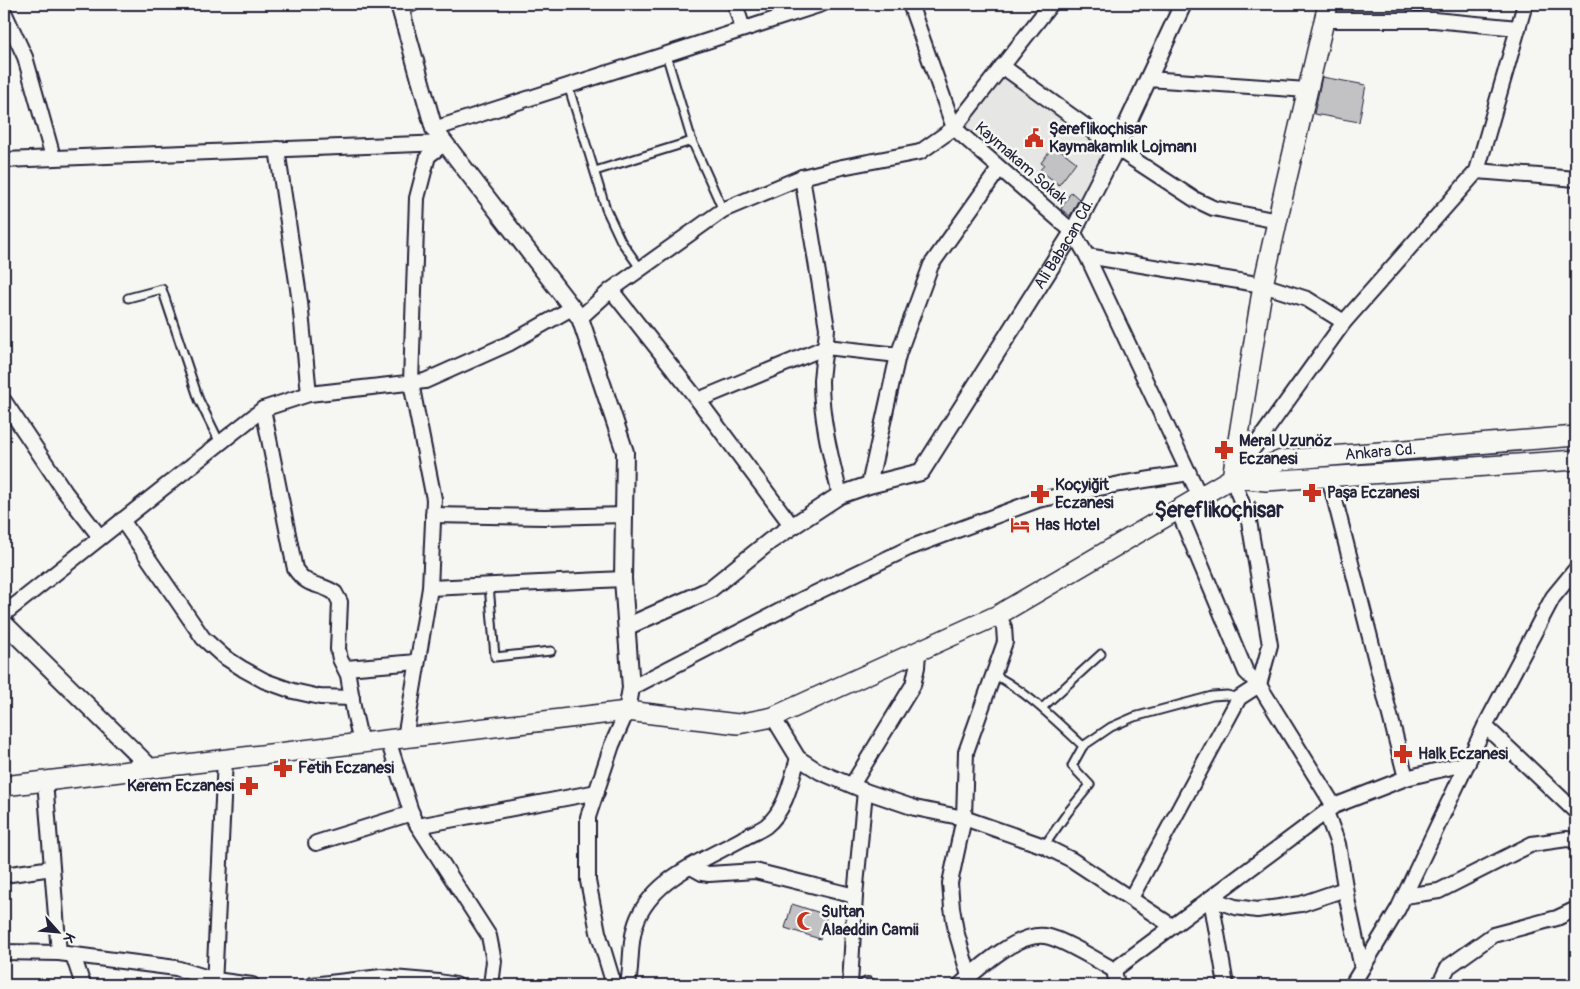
<svg xmlns="http://www.w3.org/2000/svg" width="1580" height="989" font-family="Pangolin,sans-serif">
	<rect width="100%" height="100%" fill="#f6f6f2"/>
	<filter id="ink" filterUnits="userSpaceOnUse"><feTurbulence type="fractalNoise" baseFrequency=".02" numOctaves="2"/><feDisplacementMap in="SourceGraphic" scale="10" xChannelSelector="R" yChannelSelector="G"/><feConvolveMatrix kernelMatrix="1 2 1 2 8 2 1 2 1" color-interpolation-filters="sRGB"/></filter>
	<g filter="url(#ink)">
		<polygon fill="#e6e6e4" points="1004,74 1107,151 1072,217 963,125"/>
		<g fill="#c2c2c4" stroke="#22223b">
			<polygon points="1322,77 1366,85 1359,122 1314,114"/>
			<polygon points="1054,145 1076,162 1059,185 1040,170 1044,165 1041,163"/>
			<polygon points="1071,192 1079,199 1070,216 1061,209"/>
			<polygon points="792,904 827,915 820,939 785,928"/>
		</g>
		<g fill="none" stroke-linecap="round" stroke-linejoin="round">
			<g stroke="#22223b" stroke-width="11">
				<g id="service">
					<polyline points="666,54 692,141 723,210"/>
					<polyline points="568,85 606,209 621,241 640,268"/>
					<polyline points="595,171 692,141"/>
					<polyline points="128,298 162,289 199,400 220,443"/>
					<polyline points="489,585 495,657 551,651"/>
					<path d="M995,675c33,18 60,45 88,71l-11,20 18,19 -22,27 -24,34"/>
					<polyline points="1042,708 1101,654"/>
					<polyline points="1083,746 1111,727 1134,717 1212,696 1227,695 1239,698"/>
				</g>
			</g>
			<g stroke="#22223b" stroke-width="18">
				<g id="minor">
					<polyline points="735,4 743,29"/>
					<polyline points="910,4 954,128 1073,232 1087,256 1263,285 1307,299 1344,322"/>
					<polyline points="400,8 412,4"/>
					<polyline points="4,12 25,57 53,157"/>
					<polyline points="1324,20 1434,20 1518,28"/>
					<polyline points="1002,66 1116,148 1194,199 1213,208 1277,221"/>
					<polyline points="1148,79 1307,90"/>
					<polyline points="434,129 822,4"/>
					<polyline points="277,149 300,302 309,394"/>
					<polyline points="4,160 445,143"/>
					<polyline points="1477,171 1576,179"/>
					<path d="M802,177l25,151c-1,18 -5,36 -6,53 0,39 10,77 19,114"/>
					<polyline points="1087,256 1200,497"/>
					<polyline points="611,290 698,400 792,526"/>
					<polyline points="580,318 611,290 723,210 802,177 842,167 920,152 954,128 1051,4"/>
					<polyline points="698,400 826,347 898,355"/>
					<polyline points="4,401 65,492 100,537"/>
					<path d="M263,409l32,160c14,20 24,13 40,24l5,9 -2,47 2,10 8,16 6,37 7,31"/>
					<polyline points="1329,477 1406,778"/>
					<polyline points="869,485 898,355 931,265 999,169"/>
					<polyline points="1178,510 1246,672 1259,685 1334,806"/>
					<polyline points="433,515 545,517 625,515"/>
					<polyline points="122,520 203,638 223,656 243,669 265,681 293,691 320,697 352,698"/>
					<polyline points="430,588 623,579"/>
					<polyline points="4,614 263,409 309,394 425,381 510,343 572,308"/>
					<polyline points="346,668 417,662"/>
					<polyline points="631,688 805,598 909,548 1038,500 1120,484 1189,473"/>
					<polyline points="773,717 798,758 820,772 865,791 915,808 964,818 1044,846 1072,860 1172,926"/>
					<polyline points="1485,726 1576,812"/>
					<polyline points="405,738 430,588 434,499 411,383 417,198 428,156 445,143"/>
					<polyline points="388,740 413,818 489,936 494,961 491,985"/>
					<polyline points="45,781 59,953"/>
					<polyline points="852,785 913,685 917,667 918,652"/>
					<polyline points="1326,812 1338,844 1347,899 1362,968"/>
					<polyline points="418,826 597,792"/>
					<polyline points="316,843 412,813"/>
					<polyline points="691,867 702,873 709,874 755,871 855,896"/>
					<polyline points="4,875 52,868"/>
					<polyline points="1404,896 1439,891 1532,844 1567,839 1576,841"/>
					<polyline points="1131,898 1239,698 1259,685 1270,645 1249,521 1232,478 1344,322 1477,171 1525,4"/>
					<polyline points="4,952 59,953 176,968 215,980 252,985"/>
					<polyline points="73,955 83,985"/>
					<polyline points="1114,970 1334,806 1406,778 1468,763"/>
					<polyline points="1114,970 1117,985"/>
					<polyline points="969,976 956,931 952,908 950,883 964,818 966,752 1005,642 1004,627 998,615"/>
					<polyline points="214,985 225,759"/>
					<polyline points="312,985 381,977 439,982 456,985"/>
					<polyline points="614,985 598,932 588,881 588,817 612,745 627,711"/>
					<path d="M628,985c4,-22 1,-46 10,-67 18,-41 68,-59 104,-79 8,-5 17,-8 24,-13 20,-16 25,-45 32,-68"/>
					<polyline points="850,985 855,896 865,791"/>
					<polyline points="867,985 868,985"/>
					<path d="M960,985c19,-17 58,-53 85,-49 16,2 53,25 69,34"/>
					<polyline points="1226,985 1211,899 1235,907 1257,910 1301,904 1345,889"/>
					<polyline points="1352,985 1398,909 1485,726 1553,597 1576,569"/>
					<polyline points="1439,985 1448,967 1493,935 1557,918 1576,909"/>
				</g>
			</g>
			<g stroke="#22223b" stroke-width="20">
				<g id="tertiary">
					<polyline points="399,4 434,129 580,318 625,452 623,579 631,688 627,711"/>
					<polyline points="4,623 151,768"/>
					<path id="s1" d="M628,626l81,-36 61,-49 70,-46 29,-10 52,-13 152,-240 43,-84 67,-144"/>
				</g>
			</g>
			<g stroke="#22223b" stroke-width="22">
				<g id="secondary">
					<polyline points="1232,478 1263,285 1286,182 1328,4"/>
					<polyline points="1239,478 1266,481 1576,460"/>
					<path id="s2" d="M4,786l623,-75 111,13 35,-7 225,-102 234,-137 50,-18 294,-24"/>
				</g>
			</g>
			<use href="#service" stroke="#f6f6f2" stroke-width="7"/>
			<use href="#minor" stroke="#f6f6f2" stroke-width="14"/>
			<use href="#tertiary" stroke="#f6f6f2" stroke-width="16"/>
			<use href="#secondary" stroke="#f6f6f2" stroke-width="19"/>
		</g>
	</g>
	<defs>
		<g id="civic-bare" transform="scale(1.5)"><path d="M-.6-6.5H3V-4.5H.6V-3L4-1V1h2V6H-6V1h2V-1L-.6-3ZM-1.2 2.5V6h2.4V2.5Z" fill="#c8321e" stroke="#f6f6f2" stroke-width="2.5" paint-order="stroke"/></g>
		<g id="pharmacy-bare" transform="scale(1.5)"><path d="M-2-6h4v4h4v4h-4v4h-4v-4h-4v-4h4Z" fill="#c8321e" stroke="#f6f6f2" stroke-width="2.5" paint-order="stroke"/></g>
		<g id="hotel-bare" transform="scale(1.5)"><path d="M-6-4.5h1.5V1H6V5H4.5V3h-9V5H-6ZM-4 0a1.8 1.8 0 1 1 3.6 0ZM.5 0V-2.5h3Q6-2.5 6 0Z" fill="#c8321e" stroke="#f6f6f2" stroke-width="2.5" paint-order="stroke"/></g>
		<g id="mosque-bare" transform="scale(1.5)"><path d="M3.5-4.9A6 6 0 1 0 3.5 4.9A5 5 0 1 1 3.5-4.9Z" fill="#c8321e" stroke="#f6f6f2" stroke-width="2.5" paint-order="stroke"/></g>
	</defs>
	<g fill-rule="evenodd">
		<use href="#civic-bare" x="1034" y="138"/>
		<use href="#pharmacy-bare" x="1224" y="450"/>
		<use href="#pharmacy-bare" x="1312" y="493"/>
		<use href="#pharmacy-bare" x="1040" y="494"/>
		<use href="#hotel-bare" x="1020" y="525"/>
		<use href="#pharmacy-bare" x="1403" y="754"/>
		<use href="#pharmacy-bare" x="283" y="768"/>
		<use href="#pharmacy-bare" x="249" y="786"/>
		<use href="#mosque-bare" x="806" y="921"/>
	</g>
	<g text-anchor="middle" dominant-baseline="central" stroke-width="5" stroke-linejoin="round" paint-order="stroke">
		<g font-size="16" font-weight="bold" fill="#22223b" stroke="#f6f6f2" text-anchor="start">
			<text x="1049" y="129">Şereflikoçhisar<tspan x="1049" dy="18">Kaymakamlık Lojmanı</tspan></text>
			<text x="1239" y="441">Meral Uzunöz<tspan x="1239" dy="18">Eczanesi</tspan></text>
			<text x="1055" y="485">Koçyiğit<tspan x="1055" dy="18">Eczanesi</tspan></text>
			<text x="1327" y="493">Paşa Eczanesi</text>
			<text x="1035" y="525">Has Hotel</text>
			<text x="1418" y="754">Halk Eczanesi</text>
			<text x="298" y="768">Fetih Eczanesi</text>
			<text x="234" y="786" text-anchor="end">Kerem Eczanesi</text>
			<text x="821" y="912">Sultan<tspan x="821" dy="18">Alaeddin Camii</tspan></text>
		</g>
		<g font-size="16" fill="#22223b" stroke="#f6f6f2">
			<text transform="translate(1021 163) rotate(41)">Kaymakam Sokak</text>
			<text stroke="none"><textPath href="#s1" startOffset="604">Ali Babacan Cd.</textPath></text>
			<text stroke="none"><textPath href="#s2" startOffset="1445">Ankara Cd.</textPath></text>
		</g>
		<g font-size="21" font-weight="bold" fill="#22223b" stroke="#f6f6f2">
			<text x="1219" y="510">Şereflikoçhisar</text>
		</g>
	</g>
	<rect width="1580" height="989" fill="none" stroke="#f6f6f2" stroke-width="20"/>
	<rect x="10" y="10" width="1560" height="969" fill="none" stroke="#22223b" stroke-width="2" filter="url(#ink)"/>
	<g transform="translate(58 932) rotate(117)" stroke="#f6f6f2" stroke-width="4" paint-order="stroke">
	<path d="M0-4L9 19L0 12L-9 19Z" fill="#22223b"/>
	<text y="-8" font-size="14" font-weight="bold" text-anchor="middle" fill="#22223b">K</text>
	</g>
</svg>
